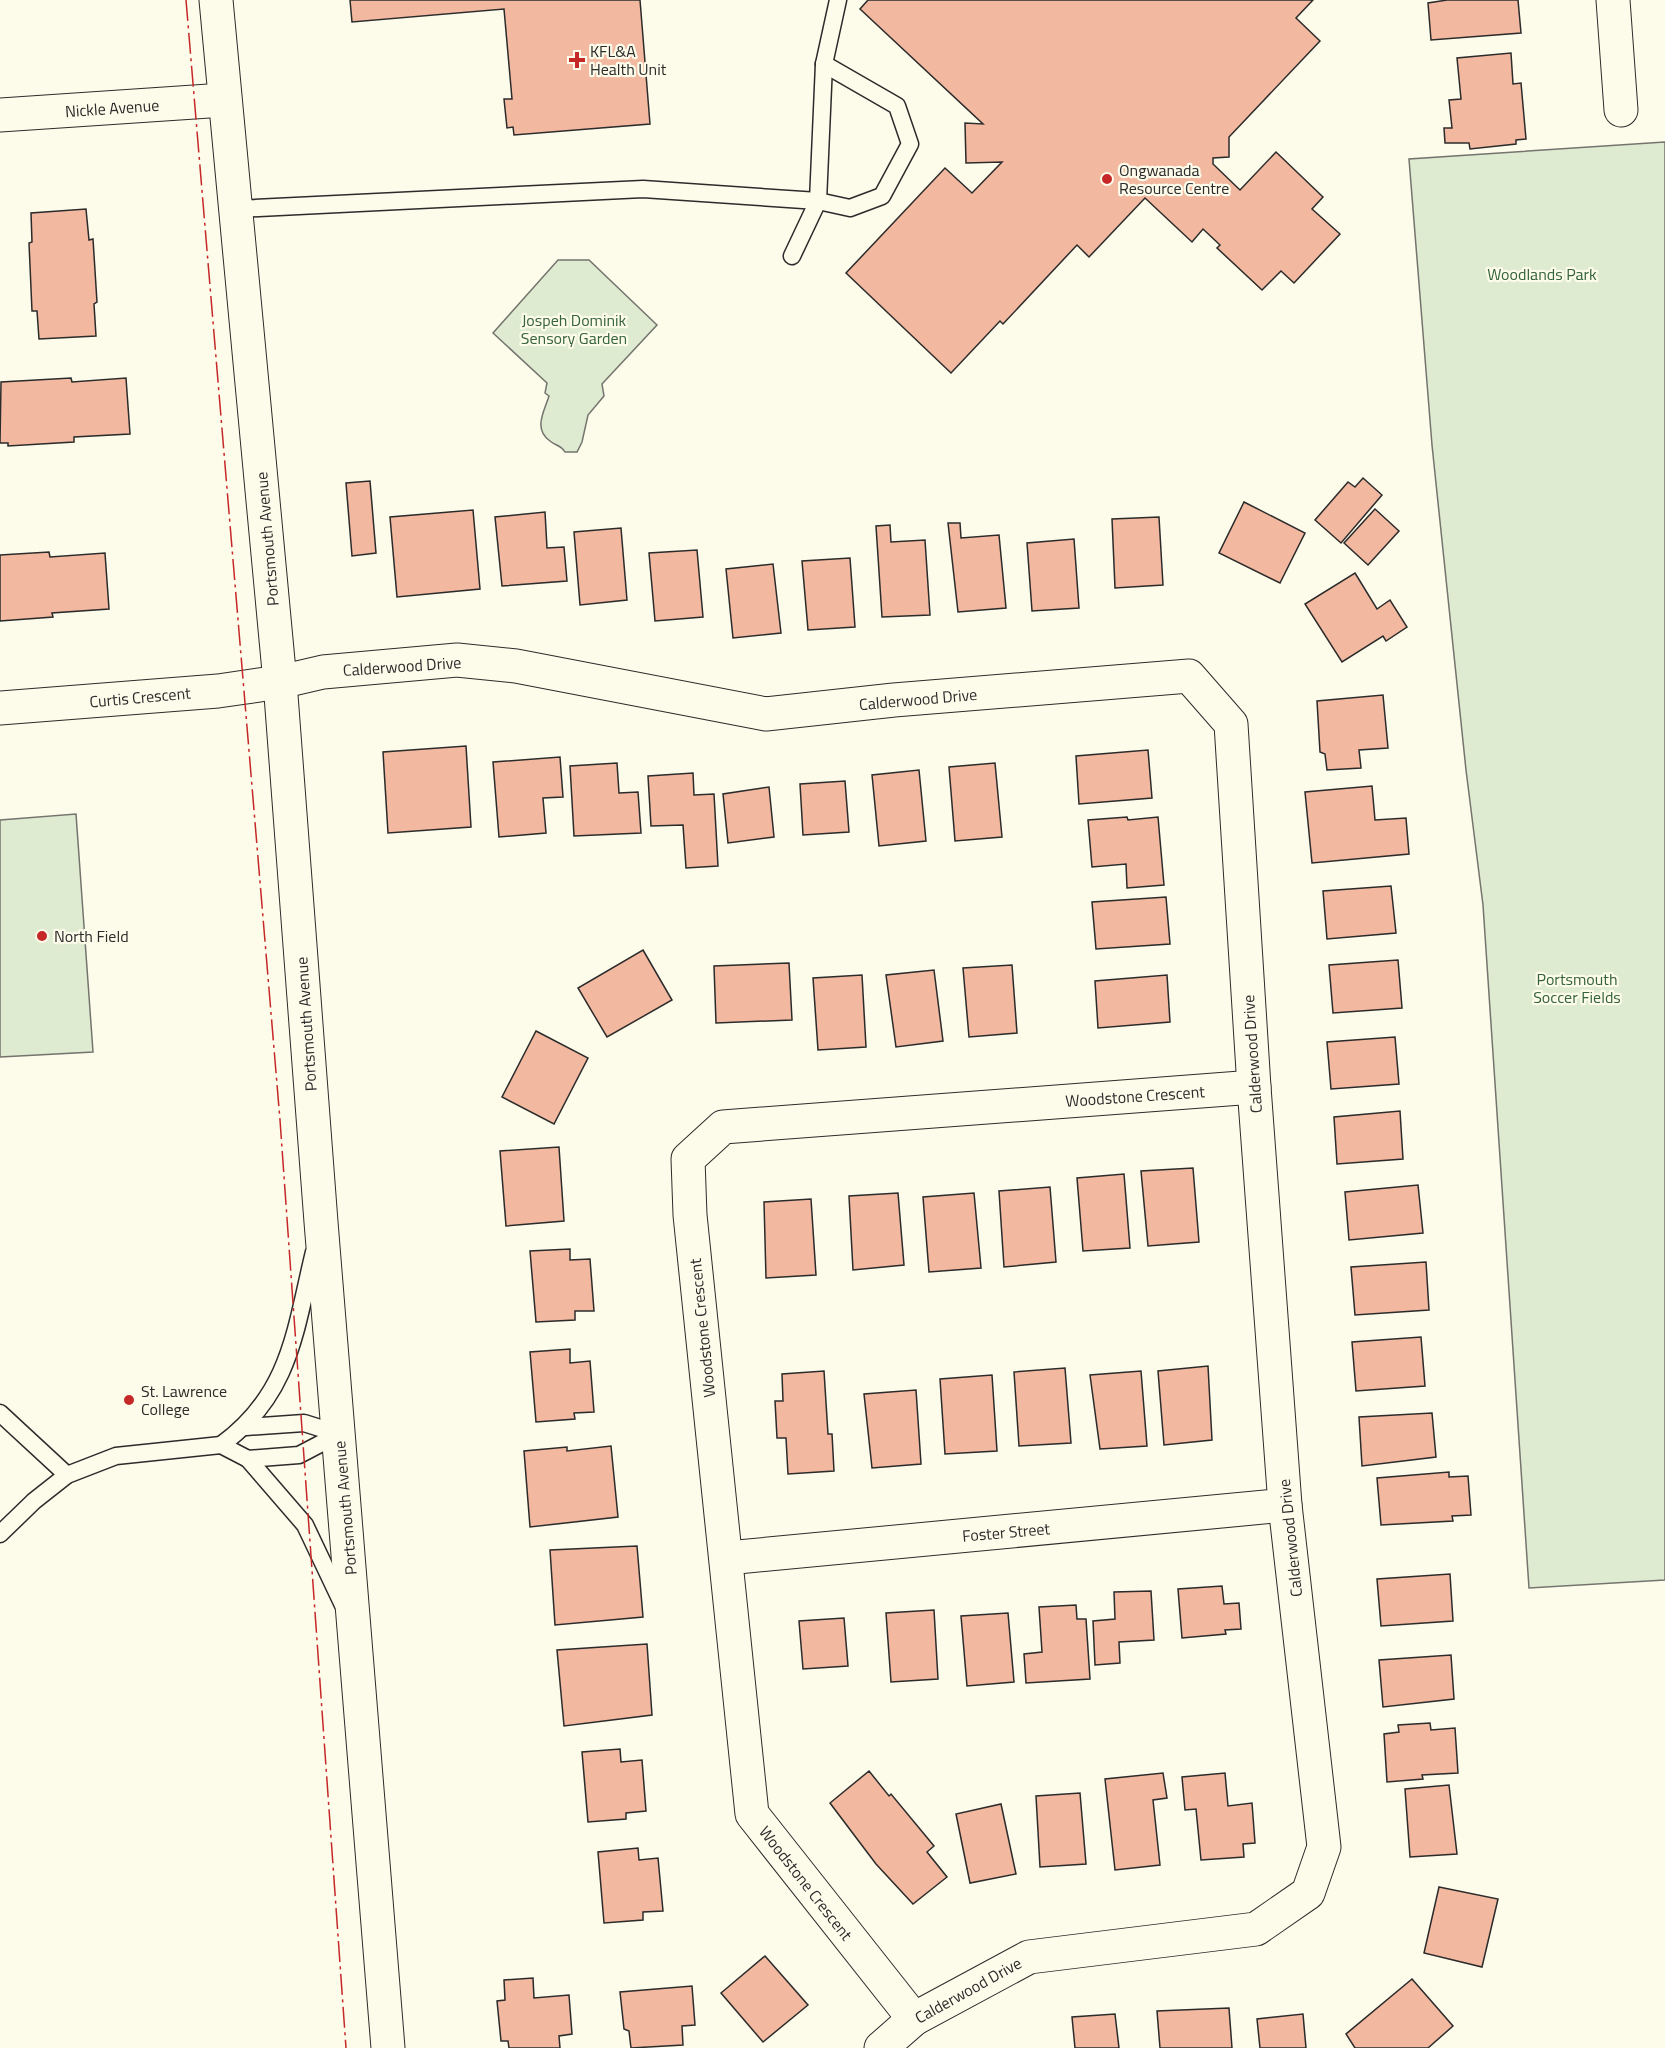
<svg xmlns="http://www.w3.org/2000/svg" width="1665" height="2048" font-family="'Titillium Web',sans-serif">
	<rect width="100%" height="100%" fill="#fdfbea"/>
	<g fill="#deebd1" stroke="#74746e" stroke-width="1.5">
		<polygon points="1665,142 1665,1580 1529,1588 1483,905 1466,770 1432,445 1409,159"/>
		<path d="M558,260h31l68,65 -55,59 2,12 -16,19 -6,27 -5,10h-12c-4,-7 -9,-6 -15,-11 -17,-12 -6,-29 -1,-45l-4,-3 2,-10 -54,-50z"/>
		<polygon points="76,814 93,1052 0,1057 0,820"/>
	</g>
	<g fill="#f2b8a0" stroke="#2b2b2b" stroke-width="1.5">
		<polygon points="350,0 640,0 650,124 514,135 513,127 507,128 504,99 512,99 504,9 352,22"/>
		<polygon points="868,0 1313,0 1296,18 1320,41 1229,137 1229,157 1213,158 1213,164 1240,190 1276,152 1323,197 1312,209 1340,234 1294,283 1281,271 1262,290 1217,248 1220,245 1203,229 1192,242 1145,198 1089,257 1077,245 1003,324 1000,321 951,373 846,273 945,168 972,193 1002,162 966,163 965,123 983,124 860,9"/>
		<polygon points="1447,0 1518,0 1521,33 1431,40 1428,3"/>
		<polygon points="1511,53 1513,84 1521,83 1526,139 1516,140 1516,144 1470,149 1469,143 1445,143 1444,128 1452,128 1449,100 1461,99 1457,58"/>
		<polygon points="86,209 89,240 93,239 97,302 94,304 96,336 39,339 37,311 32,311 29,243 32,242 31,213"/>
		<polygon points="71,378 72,382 126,378 130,434 74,437 74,442 8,446 8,443 0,443 1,382"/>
		<polygon points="1363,478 1382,495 1341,543 1315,520 1348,482 1355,487"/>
		<polygon points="370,481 376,553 352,556 346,483"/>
		<polygon points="1244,502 1305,533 1280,583 1219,553"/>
		<polygon points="1375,509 1399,531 1368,565 1344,543"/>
		<polygon points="473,510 480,589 397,597 390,517"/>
		<polygon points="545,512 547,548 564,547 567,581 502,586 495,517"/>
		<polygon points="1159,517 1163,585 1115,588 1112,519"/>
		<polygon points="948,523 960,523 961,538 999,535 1006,608 958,612"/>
		<polygon points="890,525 891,542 925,540 930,615 882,617 876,526"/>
		<polygon points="621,528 627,600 580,605 574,532"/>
		<polygon points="1074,539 1079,608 1032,611 1027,543"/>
		<polygon points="697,550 703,617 655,621 649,553"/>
		<polygon points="49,552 50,557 105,553 109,609 52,613 53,617 0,621 0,555"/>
		<polygon points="850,558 855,627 808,630 802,561"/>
		<polygon points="773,564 781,633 733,638 726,569"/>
		<polygon points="1355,573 1377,609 1390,600 1407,627 1386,641 1383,636 1342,662 1305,604"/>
		<polygon points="1383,695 1388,748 1359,750 1361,768 1327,770 1325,754 1320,752 1317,701"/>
		<polygon points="466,746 471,827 388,833 383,752"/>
		<polygon points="1148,750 1152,798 1079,804 1076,756"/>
		<polygon points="560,757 563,797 543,798 546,833 499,837 493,762"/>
		<polygon points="617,763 619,793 638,792 641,833 574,836 570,766"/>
		<polygon points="995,763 1002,837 955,841 949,767"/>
		<polygon points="919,770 926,841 879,846 872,775"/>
		<polygon points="693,773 694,795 714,794 718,866 686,868 683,825 651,826 648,776"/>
		<polygon points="845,781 849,832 803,835 800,784"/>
		<polygon points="1372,786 1375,820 1406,818 1409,854 1312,863 1305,792"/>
		<polygon points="769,787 774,837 728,843 723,794"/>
		<polygon points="1127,817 1128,820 1158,817 1164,885 1127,888 1126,864 1092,867 1088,820"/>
		<polygon points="1391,886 1396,933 1327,939 1323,891"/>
		<polygon points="1166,897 1170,944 1096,949 1092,902"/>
		<polygon points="643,950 672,1000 607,1037 578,988"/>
		<polygon points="1398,960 1402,1008 1333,1013 1329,965"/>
		<polygon points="789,963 792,1020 716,1023 714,966"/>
		<polygon points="1012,965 1017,1033 969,1037 963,968"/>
		<polygon points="934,970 943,1041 896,1047 886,975"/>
		<polygon points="862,975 866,1047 818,1050 813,978"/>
		<polygon points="1167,975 1170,1022 1098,1028 1095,981"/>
		<polygon points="536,1031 588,1058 554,1124 502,1097"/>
		<polygon points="1395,1037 1399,1084 1331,1089 1327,1042"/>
		<polygon points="1400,1111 1403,1159 1337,1164 1334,1117"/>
		<polygon points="559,1147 564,1221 506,1226 500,1151"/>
		<polygon points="1193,1168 1199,1242 1148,1246 1141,1171"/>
		<polygon points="1124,1174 1130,1248 1083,1251 1077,1178"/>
		<polygon points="1418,1185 1423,1233 1349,1240 1345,1192"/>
		<polygon points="1050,1187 1056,1262 1004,1267 999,1191"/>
		<polygon points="898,1193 904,1265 853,1270 849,1196"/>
		<polygon points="974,1193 981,1268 929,1272 923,1197"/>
		<polygon points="811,1199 816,1275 766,1278 764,1202"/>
		<polygon points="570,1249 570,1260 590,1259 594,1311 575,1311 575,1320 536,1322 530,1251"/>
		<polygon points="1426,1262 1429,1310 1355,1315 1351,1267"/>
		<polygon points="1421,1337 1425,1386 1356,1391 1352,1342"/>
		<polygon points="570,1349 570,1363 590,1361 594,1412 574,1413 575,1419 536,1422 530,1352"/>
		<polygon points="1208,1366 1212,1440 1164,1445 1158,1371"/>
		<polygon points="1065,1368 1071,1443 1019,1446 1014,1372"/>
		<polygon points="824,1371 828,1434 832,1434 834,1471 788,1474 786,1438 777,1438 775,1401 783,1401 782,1374"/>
		<polygon points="1141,1371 1147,1446 1100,1449 1090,1375"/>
		<polygon points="992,1375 997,1451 945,1454 940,1379"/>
		<polygon points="916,1390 921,1464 872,1468 864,1394"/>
		<polygon points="1432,1413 1436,1457 1362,1466 1359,1417"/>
		<polygon points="611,1446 618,1517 530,1527 524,1451 567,1447 567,1451"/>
		<polygon points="1449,1472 1449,1477 1468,1476 1471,1515 1452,1516 1453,1521 1381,1525 1377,1478"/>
		<polygon points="637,1546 643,1617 555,1625 550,1550"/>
		<polygon points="1450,1574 1453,1621 1381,1626 1377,1579"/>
		<polygon points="1222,1586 1224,1604 1239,1603 1241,1629 1225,1630 1226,1634 1182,1638 1178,1589"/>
		<polygon points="1151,1591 1154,1640 1119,1642 1120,1663 1095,1665 1093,1621 1115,1619 1114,1592"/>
		<polygon points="1076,1605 1077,1619 1086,1619 1090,1679 1026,1683 1024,1654 1042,1652 1039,1607"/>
		<polygon points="934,1610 938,1679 891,1682 886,1613"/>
		<polygon points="1008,1613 1014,1682 967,1686 961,1616"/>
		<polygon points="844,1618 848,1666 803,1669 799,1621"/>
		<polygon points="647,1644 652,1715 564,1726 557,1650"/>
		<polygon points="1451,1655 1454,1699 1383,1707 1379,1660"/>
		<polygon points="1430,1723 1431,1730 1455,1728 1458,1773 1422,1775 1423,1779 1387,1782 1384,1734 1399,1732 1398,1725"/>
		<polygon points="620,1749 621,1762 642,1760 646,1811 626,1813 626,1819 588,1822 582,1752"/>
		<polygon points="869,1771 889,1796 891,1794 934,1846 927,1852 947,1877 913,1904 876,1864 830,1803"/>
		<polygon points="1163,1773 1167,1798 1153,1800 1160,1865 1115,1870 1105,1779"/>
		<polygon points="1225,1773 1228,1806 1252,1803 1255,1843 1243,1844 1244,1857 1201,1860 1196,1809 1185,1810 1182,1777"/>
		<polygon points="1449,1785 1457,1854 1410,1857 1405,1789"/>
		<polygon points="1080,1793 1086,1864 1040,1867 1036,1796"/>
		<polygon points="1001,1804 1016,1874 970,1883 956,1814"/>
		<polygon points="638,1848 639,1860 658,1858 663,1911 643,1912 643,1920 604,1923 598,1852"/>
		<polygon points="1439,1887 1498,1899 1482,1967 1424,1953"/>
		<polygon points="765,1956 808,2005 763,2042 721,1993"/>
		<polygon points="533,1978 534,1998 569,1995 572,2034 559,2036 560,2048 509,2048 508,2041 501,2041 497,2001 505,2000 504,1980"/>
		<polygon points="1412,1979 1453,2026 1428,2048 1355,2048 1346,2034"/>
		<polygon points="692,1986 695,2025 682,2026 683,2045 631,2048 629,2031 624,2029 620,1992"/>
		<polygon points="1229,2008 1232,2048 1160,2048 1157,2011"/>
		<polygon points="1115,2014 1119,2048 1075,2048 1072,2017"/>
		<polygon points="1303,2014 1306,2048 1260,2048 1257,2019"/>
	</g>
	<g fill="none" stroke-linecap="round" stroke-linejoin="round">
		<g stroke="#2b2b2b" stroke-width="19">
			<g id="lane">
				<polyline points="236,209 643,189 818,201 850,208 882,196 910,144 897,106 824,64"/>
				<polyline points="792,256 818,201 824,64 838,0"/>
				<polyline points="0,1413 67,1475"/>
				<polyline points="246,1427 304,1423 339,1434"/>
				<path d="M221,1445c70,-51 74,-115 93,-193"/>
				<polyline points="248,1459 305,1525 343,1605"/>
				<polyline points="0,1534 34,1501 67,1475 116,1456 221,1445 248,1459 299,1455 339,1434"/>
			</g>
		</g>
		<g stroke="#2b2b2b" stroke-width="35">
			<g id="street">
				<polyline points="1613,0 1621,110"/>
				<polyline points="0,115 224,100"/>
				<polyline points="0,708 218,691 280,682 323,672 457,660 516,666 766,714 894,700 1189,676 1231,724 1254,1087 1285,1505 1324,1847 1308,1893 1256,1929 1029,1957 914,2019 881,2048"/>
				<polyline points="727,1558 1285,1505"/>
				<polyline points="914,2019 752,1814 690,1215 688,1159 723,1127 1254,1087"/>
			</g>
		</g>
		<g stroke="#2b2b2b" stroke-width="35">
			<polyline id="secondary" points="216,0 280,682 321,1222 388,2048"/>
		</g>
		<use href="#lane" stroke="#fdfbea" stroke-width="16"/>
		<use href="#street" stroke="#fdfbea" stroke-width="33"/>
		<use href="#secondary" stroke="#fdfbea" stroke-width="33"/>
		<polyline stroke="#c62828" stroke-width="1.5" stroke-dasharray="21 4.5 3 4.5" stroke-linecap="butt" points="186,0 280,1120 346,2048"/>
	</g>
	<g fill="#c62828" stroke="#fdfbea" stroke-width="2">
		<path d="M574 51h6v6h6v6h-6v6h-6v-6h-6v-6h6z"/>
		<circle cx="1107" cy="179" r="6"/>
		<circle cx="42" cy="936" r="6"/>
		<circle cx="129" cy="1400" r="6"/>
	</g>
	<g text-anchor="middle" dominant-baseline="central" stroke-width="4.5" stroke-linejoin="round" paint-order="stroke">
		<g font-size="16" fill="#2b2b2b" stroke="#fdfbea" text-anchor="start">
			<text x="590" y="51">KFL&amp;A<tspan x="590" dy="18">Health Unit</tspan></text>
			<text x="1119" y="170">Ongwanada<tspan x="1119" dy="18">Resource Centre</tspan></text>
			<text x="54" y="936">North Field</text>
			<text x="141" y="1391">St. Lawrence<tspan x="141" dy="18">College</tspan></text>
		</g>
		<g font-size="16" fill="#2b2b2b" stroke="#fdfbea">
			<text transform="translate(112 108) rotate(-4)">Nickle Avenue</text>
			<text transform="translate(267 539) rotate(-95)">Portsmouth Avenue</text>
			<text transform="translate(402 666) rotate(-4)">Calderwood Drive</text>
			<text transform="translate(140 697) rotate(-5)">Curtis Crescent</text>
			<text transform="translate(918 699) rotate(-5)">Calderwood Drive</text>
			<text transform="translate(306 1024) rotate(-94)">Portsmouth Avenue</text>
			<text transform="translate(1252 1054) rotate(-94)">Calderwood Drive</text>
			<text transform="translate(1135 1096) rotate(-4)">Woodstone Crescent</text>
			<text transform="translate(702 1328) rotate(-96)">Woodstone Crescent</text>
			<text transform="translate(345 1508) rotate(-95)">Portsmouth Avenue</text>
			<text transform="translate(1006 1532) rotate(-5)">Foster Street</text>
			<text transform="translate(1290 1538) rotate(-96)">Calderwood Drive</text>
			<text transform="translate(806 1883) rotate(52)">Woodstone Crescent</text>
			<text transform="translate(968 1990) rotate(-29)">Calderwood Drive</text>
		</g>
		<g font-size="16" fill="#34623c" stroke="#fdfbea">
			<text x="1542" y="274">Woodlands Park</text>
			<text x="574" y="320">Jospeh Dominik<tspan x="574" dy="18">Sensory Garden</tspan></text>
			<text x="1577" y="979">Portsmouth<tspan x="1577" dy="18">Soccer Fields</tspan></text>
		</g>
	</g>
</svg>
